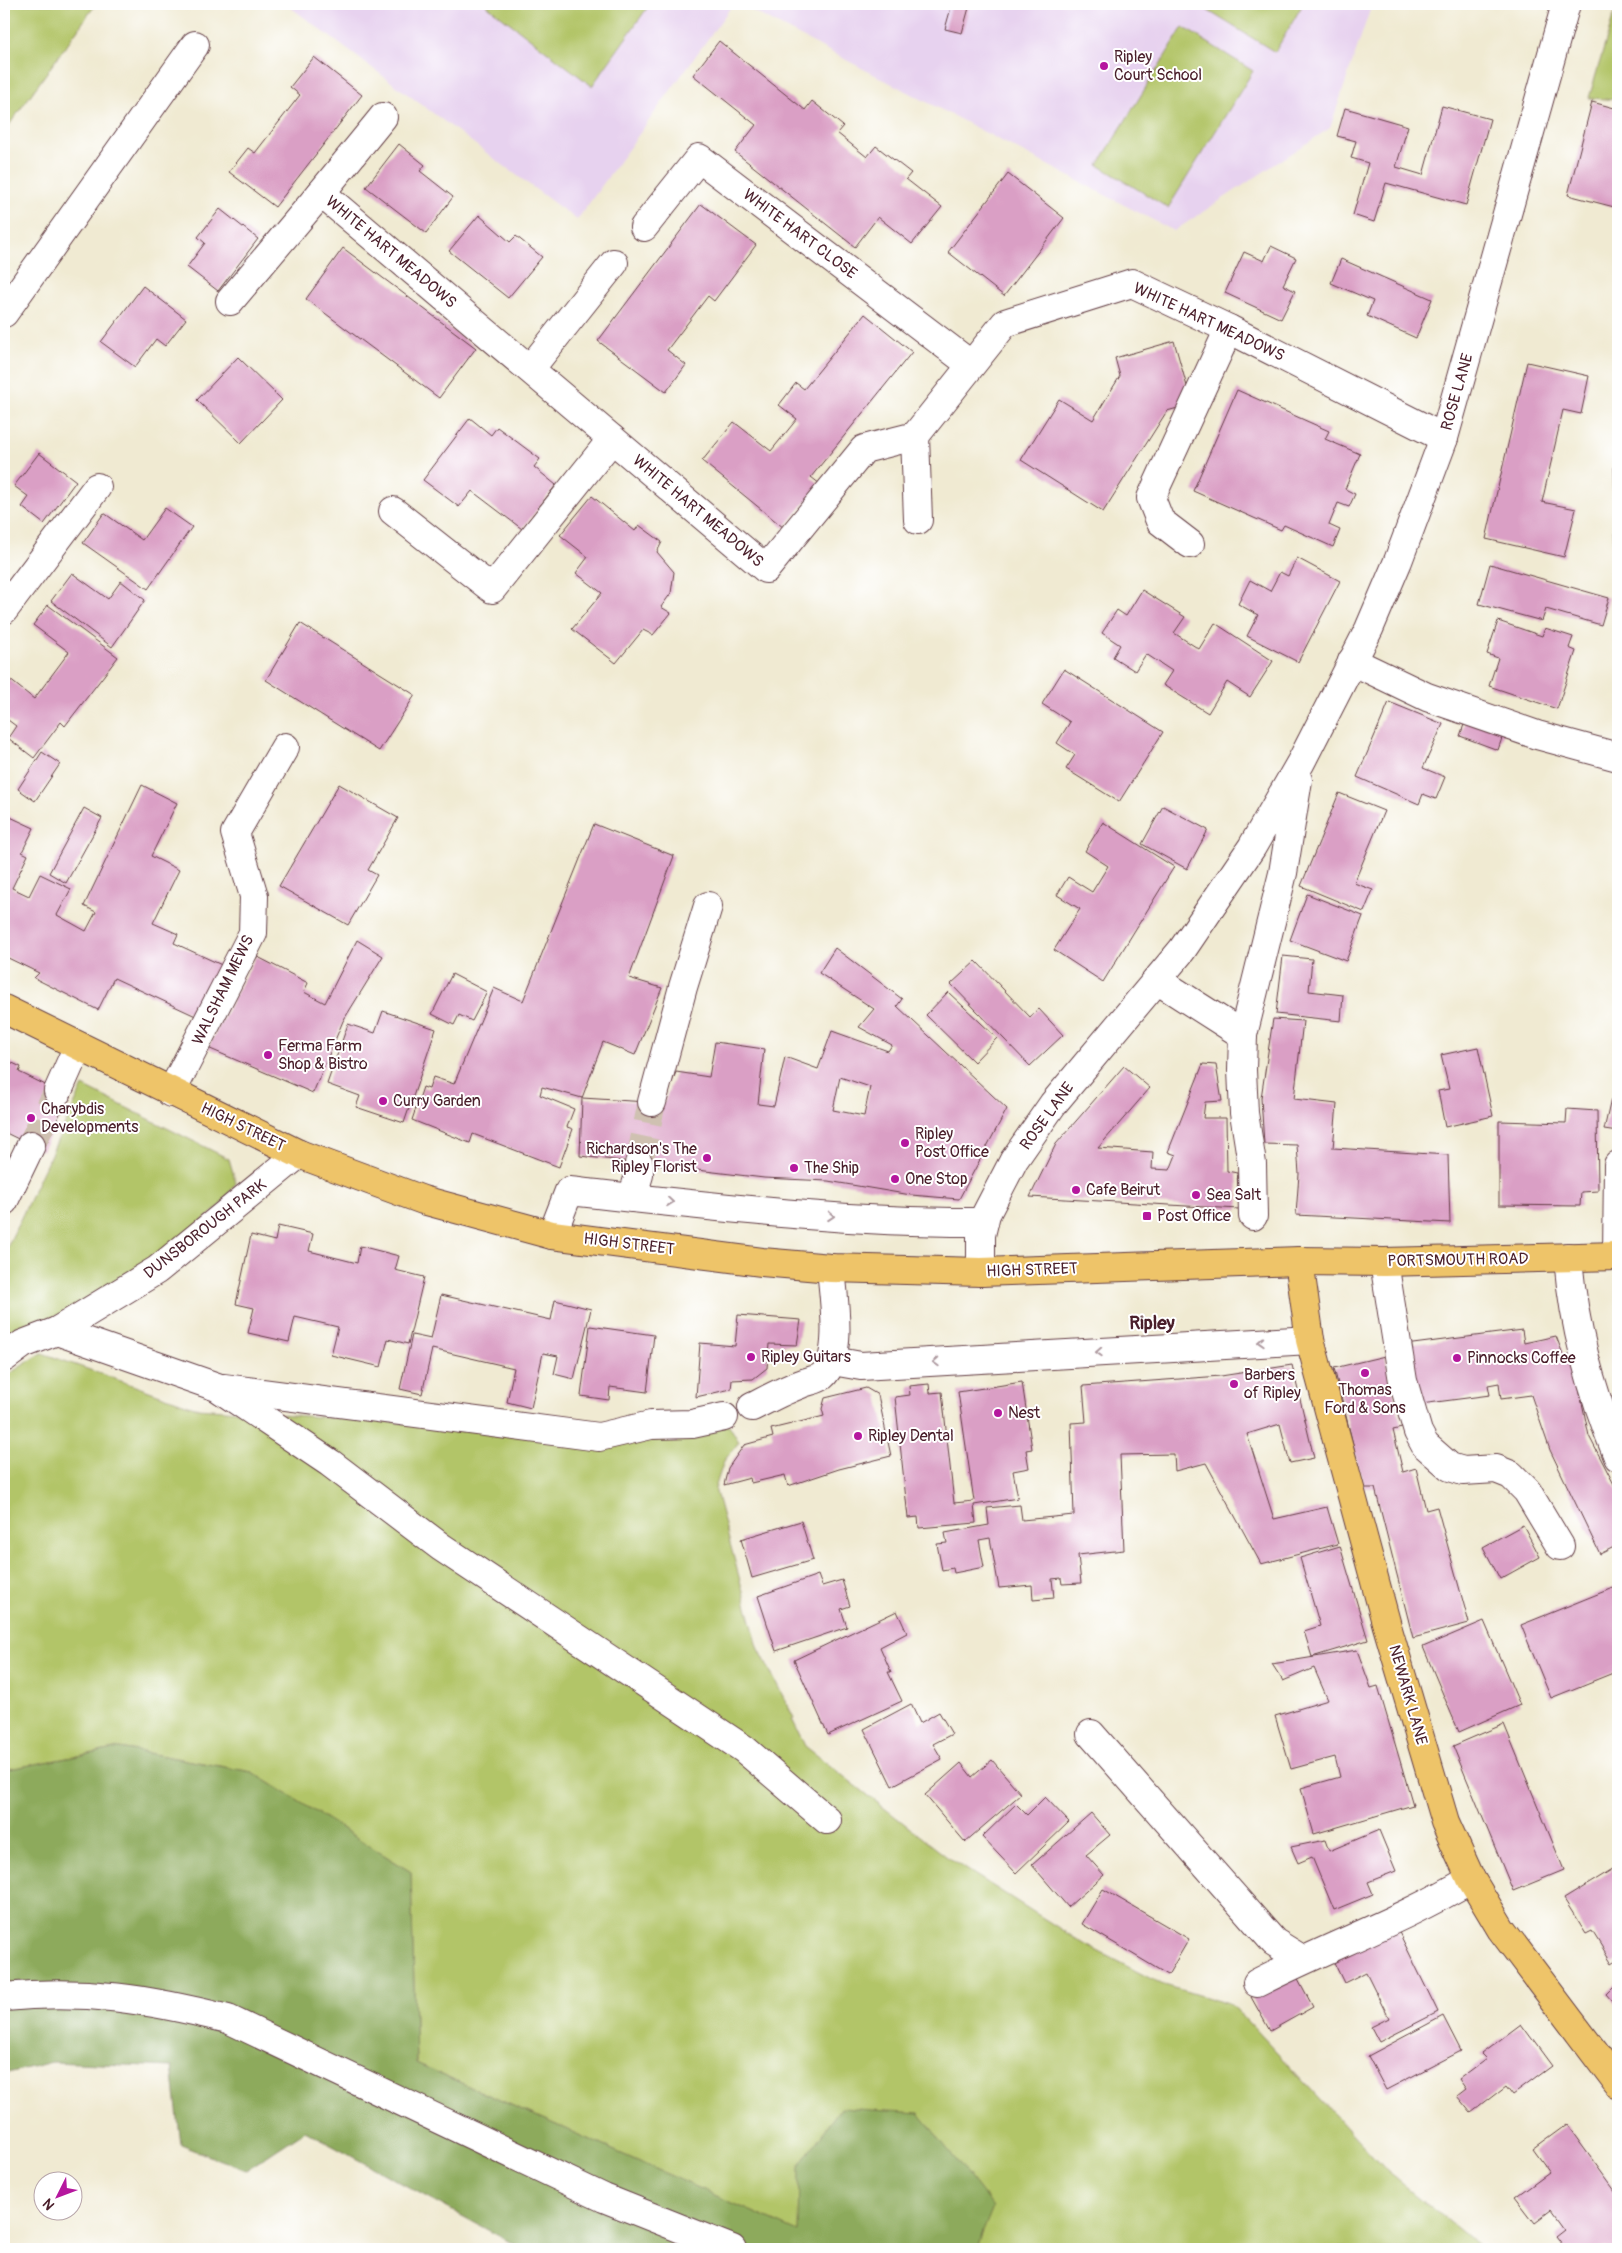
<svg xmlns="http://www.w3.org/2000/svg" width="1622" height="2253" font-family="Pangolin,sans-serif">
	<rect width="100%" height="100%" fill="#fff"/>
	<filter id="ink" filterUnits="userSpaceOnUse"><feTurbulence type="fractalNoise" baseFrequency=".02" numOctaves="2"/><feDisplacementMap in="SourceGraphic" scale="10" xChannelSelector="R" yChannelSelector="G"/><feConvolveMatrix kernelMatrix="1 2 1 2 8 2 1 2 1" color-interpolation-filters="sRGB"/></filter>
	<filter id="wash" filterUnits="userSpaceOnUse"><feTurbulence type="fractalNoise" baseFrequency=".0096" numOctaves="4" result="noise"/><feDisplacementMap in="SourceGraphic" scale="20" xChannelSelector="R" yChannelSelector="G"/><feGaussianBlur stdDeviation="1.12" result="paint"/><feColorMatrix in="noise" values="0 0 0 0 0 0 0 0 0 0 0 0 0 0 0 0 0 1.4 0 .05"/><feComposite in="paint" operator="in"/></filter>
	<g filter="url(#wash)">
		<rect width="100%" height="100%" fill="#f0ead2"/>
		<g fill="#e7d2ef">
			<polygon points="286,4 733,4 577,220"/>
			<polygon points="739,4 1372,4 1330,128 1174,231"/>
		</g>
		<g fill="#b2c568" stroke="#7e724a">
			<polygon points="4,4 96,4 4,132"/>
			<polygon points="485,4 650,4 592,86"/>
			<polygon points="1197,4 1303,4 1275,52"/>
			<polygon points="1617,4 1618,4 1618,100 1589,98"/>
			<polygon points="1183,27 1253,71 1168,208 1098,165"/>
			<polygon points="83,1086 229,1159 236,1183 219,1207 151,1264 4,1345 4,1254"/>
			<polygon points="42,1353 197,1408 644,1441 729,1425 739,1442 724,1461 715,1488 758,1647 794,1718 792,1719 805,1746 947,1857 1084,1944 1161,1984 1232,2005 1388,2172 1483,2249 836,2249 416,2063 411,1872 252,1772 120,1748 4,1770 4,1377"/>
		</g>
		<polygon fill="#8daa5c" stroke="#6c6444" points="120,1748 252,1772 411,1872 416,2063 798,2232 799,2166 841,2108 919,2113 993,2207 976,2249 523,2249 305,2131 246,2170 181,2145 172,2067 52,2062 4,2074 4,1770"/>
		<g id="blocks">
			<g fill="#da9fc5" fill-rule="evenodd">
				<polygon points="952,4 970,4 962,33 945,29"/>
				<polygon points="719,41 805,110 812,101 843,126 837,133 867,157 876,146 911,173 906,179 942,207 912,244 878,217 855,247 735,152 756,125 693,75"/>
				<polygon points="314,57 362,95 275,207 229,172 248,148 255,153 300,95 290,87"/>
				<polygon points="1592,102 1618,109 1618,208 1568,195"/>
				<polygon points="1442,106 1490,119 1466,205 1386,183 1374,222 1353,215 1368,163 1351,158 1356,141 1337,136 1345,108 1408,126 1396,167 1423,175"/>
				<polygon points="399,144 425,165 420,171 453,197 426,233 366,187"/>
				<polygon points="1008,174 1064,218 1004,296 948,252"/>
				<polygon points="701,204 756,245 714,301 708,296 667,350 686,365 666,392 598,341"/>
				<polygon points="220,209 258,239 218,291 187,267 205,243 198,237"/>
				<polygon points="479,215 510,242 516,236 542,257 508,298 449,251"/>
				<polygon points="1271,246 1296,258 1283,285 1295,291 1281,319 1225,293 1244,252 1264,261"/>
				<polygon points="343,248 476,348 439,398 306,299"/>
				<polygon points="1341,259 1432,299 1416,338 1367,316 1373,301 1331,283"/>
				<polygon points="143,286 186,319 165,346 156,339 135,367 101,342"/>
				<polygon points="865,314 912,352 811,477 820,484 784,528 702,461 734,422 771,451 797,419 779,405 796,383 804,389"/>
				<polygon points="1174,341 1192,404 1167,411 1103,512 1021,460 1059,399 1093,420 1120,376 1115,358"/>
				<polygon points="238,357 282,400 241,443 197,400"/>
				<polygon points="1527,362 1589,376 1581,414 1563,410 1542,502 1576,509 1564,557 1486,539"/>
				<polygon points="1237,390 1329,431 1325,439 1360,454 1345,489 1355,494 1349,507 1338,503 1329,525 1340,530 1333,547 1284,525 1281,530 1193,491"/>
				<rect x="1614" y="396" width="4" height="62"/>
				<polygon points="470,418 491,435 497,427 540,459 534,467 556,485 522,529 472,491 459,507 423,480"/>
				<polygon points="39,453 76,481 44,524 22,507 29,497 14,486"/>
				<polygon points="1614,462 1618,462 1618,573 1616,573"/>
				<polygon points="592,496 635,531 639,525 662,542 657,552 674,572 671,593 661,607 671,613 653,635 643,630 616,663 572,629 602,593 576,573 588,557 560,535"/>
				<polygon points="165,508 192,527 148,589 83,543 104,513 142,540"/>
				<polygon points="1297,558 1340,581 1298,662 1247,636 1258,615 1238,604 1250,580 1270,591 1280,572 1288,576"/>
				<polygon points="1490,564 1609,598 1601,625 1546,609 1542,621 1479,604"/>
				<polygon points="72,573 108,599 121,581 145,600 112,647 51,601"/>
				<polygon points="1142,590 1185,617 1174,633 1199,649 1215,623 1273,661 1250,697 1227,682 1208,713 1163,685 1172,671 1146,654 1135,671 1113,657 1120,645 1102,633 1117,610 1126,616"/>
				<polygon points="48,605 118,657 65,726 61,722 34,758 8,738 16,726 4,717 4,675 34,699 69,652 33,625"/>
				<polygon points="1498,621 1542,636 1545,628 1573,637 1569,648 1576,651 1557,709 1489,686 1498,658 1487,654"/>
				<polygon points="300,623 415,695 379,751 266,680"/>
				<polygon points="1064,669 1163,732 1119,802 1066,769 1075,755 1057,743 1070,722 1042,704"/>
				<polygon points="1389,702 1443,724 1423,768 1445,777 1436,799 1423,794 1419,804 1357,777"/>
				<polygon points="1467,716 1505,729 1498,750 1460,736"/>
				<polygon points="42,752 60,764 35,801 18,789"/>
				<polygon points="339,784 398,818 368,870 377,875 348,925 279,886"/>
				<polygon points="142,785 177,803 151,856 179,870 153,923 178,934 174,943 226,967 202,1019 114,978 98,1010 34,978 39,973 4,956 4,820 6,815 34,828 22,852 28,855 12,888 29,896 40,874 71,889 57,915 86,931 96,912 84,906"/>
				<polygon points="1339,793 1384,811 1354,883 1373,890 1364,912 1301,886"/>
				<polygon points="1163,806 1208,830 1187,869 1142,844"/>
				<polygon points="84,808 102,818 66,883 49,873"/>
				<polygon points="1103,822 1174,867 1103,982 1054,950 1080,909 1057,895 1068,877 1092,892 1108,866 1085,851"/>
				<polygon points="594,824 674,856 629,978 662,988 635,1055 603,1042 582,1098 542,1087 540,1095 574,1109 567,1127 573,1129 559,1167 473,1134 470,1143 412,1120 423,1087 429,1089 433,1077 454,1084 494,988 523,1001"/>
				<polygon points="1307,894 1363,916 1346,961 1290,940"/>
				<polygon points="357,940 383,956 343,1021 313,1093 208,1048 256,956 308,983 304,992 325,1003"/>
				<path d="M835,948l67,51 -5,7 110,103 -48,90 -48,-4 -83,-14 -64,-3 -184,-22 2,-58 82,5 12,-31 33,5 6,-35 49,7 -6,55 16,2 11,-49 33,12 14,-38 56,20 4,-6 -33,-18 15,-18 -55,-36zM840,1077l30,10 -6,29 -31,-6z"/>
				<polygon points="1283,956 1312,959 1309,991 1343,995 1341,1021 1276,1014"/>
				<polygon points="976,961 1030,1017 1039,1009 1063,1035 1030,1066 951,984"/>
				<polygon points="452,974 487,992 472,1021 459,1015 454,1025 432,1014"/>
				<polygon points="948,992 997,1038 974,1062 926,1015"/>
				<polygon points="383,1011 436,1029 404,1123 356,1107 360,1096 327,1084 348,1024 375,1033"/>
				<polygon points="1273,1019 1303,1021 1294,1099 1337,1104 1333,1148 1448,1155 1450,1223 1296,1215 1299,1174 1297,1145 1264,1144 1261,1098"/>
				<polygon points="1478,1047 1493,1116 1445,1127 1438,1091 1449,1089 1441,1055"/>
				<polygon points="4,1059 21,1067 19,1072 68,1096 43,1151 4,1132"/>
				<polygon points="1203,1064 1216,1065 1222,1101 1205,1102 1203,1118 1226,1118 1227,1171 1237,1173 1239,1209 1030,1197 1056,1144 1124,1066 1150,1088 1098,1148 1153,1152 1152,1169 1170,1170 1176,1155 1168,1152"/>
				<polygon points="1611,1099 1618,1100 1618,1132 1604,1130"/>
				<polygon points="1567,1109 1597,1111 1598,1191 1581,1192 1580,1206 1499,1205 1499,1121 1566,1123"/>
				<polygon points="278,1226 313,1234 309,1251 357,1263 360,1246 399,1256 395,1270 424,1277 408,1344 388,1339 381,1367 331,1355 338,1327 295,1317 289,1342 248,1333 254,1308 236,1304 251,1235 275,1241"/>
				<polygon points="441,1295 551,1320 555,1300 591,1309 574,1379 554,1374 558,1356 543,1353 531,1408 507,1402 514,1368 432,1349 422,1394 400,1389 412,1335 431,1339"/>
				<polygon points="738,1315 801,1320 797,1345 769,1344 767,1368 753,1379 732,1380 731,1389 696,1397 700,1343 735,1346"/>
				<polygon points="590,1326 654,1335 647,1392 610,1387 609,1400 581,1396"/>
				<polygon points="1522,1330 1524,1343 1556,1336 1564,1357 1572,1355 1589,1436 1618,1492 1618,1545 1600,1554 1550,1450 1531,1395 1501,1399 1499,1383 1488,1385 1490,1395 1413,1405 1405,1345"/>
				<polygon points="1385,1356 1402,1428 1393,1430 1403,1472 1416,1468 1426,1510 1437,1507 1469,1623 1413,1638 1375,1488 1364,1488 1334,1368"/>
				<polygon points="1292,1365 1314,1458 1290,1463 1280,1424 1247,1434 1274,1519 1327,1507 1338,1544 1261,1564 1206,1463 1175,1471 1174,1454 1120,1455 1124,1550 1078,1555 1081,1583 1062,1584 1061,1578 1052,1579 1054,1598 1033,1600 1032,1585 999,1588 990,1538 979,1540 984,1567 954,1573 953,1568 942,1570 937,1544 947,1543 945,1533 989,1525 987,1508 1020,1505 1022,1520 1074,1515 1071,1423 1086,1422 1083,1386 1221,1376"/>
				<polygon points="1022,1382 1032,1449 1026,1450 1029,1468 1013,1471 1018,1498 974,1505 976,1523 919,1528 918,1517 908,1518 895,1397 910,1395 909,1386 929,1384 930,1393 942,1392 954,1503 974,1501 958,1392"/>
				<polygon points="866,1388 878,1395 891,1456 839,1469 788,1486 785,1475 751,1483 750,1478 724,1485 728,1468 744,1445 773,1437 771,1429 824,1416 822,1409 825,1398"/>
				<polygon points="801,1521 813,1560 752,1578 741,1539"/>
				<polygon points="1523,1525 1540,1557 1500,1579 1483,1547"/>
				<polygon points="1340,1546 1368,1640 1312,1657 1304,1631 1320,1626 1300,1558"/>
				<polygon points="818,1575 822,1586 842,1580 850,1606 841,1609 847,1627 776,1651 758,1596"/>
				<polygon points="1615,1587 1618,1595 1618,1671 1551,1698 1521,1625"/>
				<polygon points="897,1611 907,1633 880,1647 891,1672 888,1672 902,1701 828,1735 794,1660"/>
				<polygon points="1484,1621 1520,1705 1459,1732 1423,1647"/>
				<polygon points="1357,1650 1371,1688 1378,1686 1413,1805 1314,1834 1301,1788 1340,1777 1335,1757 1291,1769 1275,1716 1328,1700 1314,1668 1283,1681 1272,1664"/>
				<polygon points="911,1704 920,1723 939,1712 952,1734 933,1744 942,1759 892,1786 864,1729"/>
				<polygon points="1504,1724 1564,1870 1513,1891 1453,1746"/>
				<polygon points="992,1760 1021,1794 965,1842 925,1795 961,1763 972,1777"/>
				<polygon points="1045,1797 1069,1822 1016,1873 982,1837 1016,1804 1027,1815"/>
				<polygon points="1091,1813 1110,1835 1086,1855 1104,1875 1068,1907 1032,1865"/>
				<polygon points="1379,1830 1396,1871 1368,1882 1373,1894 1334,1910 1312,1857 1298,1863 1291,1847 1325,1840 1329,1851"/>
				<polygon points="1616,1867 1618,1870 1618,1959 1612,1963 1592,1931 1586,1934 1564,1899"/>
				<polygon points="1103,1889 1189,1939 1168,1975 1082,1924"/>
				<polygon points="1393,1920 1438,2012 1379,2042 1371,2027 1389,2018 1366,1972 1344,1983 1329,1952"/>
				<polygon points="1295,1973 1313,2007 1270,2031 1251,1997"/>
				<polygon points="1618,1982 1618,2008 1606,1994"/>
				<polygon points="1443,2016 1461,2051 1386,2090 1368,2056"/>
				<polygon points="1521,2024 1552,2066 1513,2095 1506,2086 1471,2113 1457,2096 1466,2089 1459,2079 1486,2059 1481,2054"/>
				<polygon points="1567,2125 1618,2195 1618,2249 1565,2249 1555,2236 1564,2229 1551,2211 1535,2223 1515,2197 1549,2172 1533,2150"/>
			</g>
		</g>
	</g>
	<g filter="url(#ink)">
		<use href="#blocks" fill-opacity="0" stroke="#633d44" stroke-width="1"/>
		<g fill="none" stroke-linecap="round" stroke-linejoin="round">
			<g stroke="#cfc1b1" stroke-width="28" stroke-dasharray="28 14" stroke-linecap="butt">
				<polyline points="31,1145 58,1091"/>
				<polyline points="639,1164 652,1102"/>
			</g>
			<g stroke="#633d44" stroke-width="30">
				<g id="minor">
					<polyline points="321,193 383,117"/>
					<polyline points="644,227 699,158 970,364"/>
					<polyline points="230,301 321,193 766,569 864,449 915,436 1005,323 1132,283 1229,329 1444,438"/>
					<polyline points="4,313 195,45"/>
					<polyline points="530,369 614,263"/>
					<polyline points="915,436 918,520"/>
					<polyline points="393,511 492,589 612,439"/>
					<polyline points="1190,544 1160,521 1151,498 1229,329"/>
					<polyline points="4,610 97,487"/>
					<polyline points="1352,661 1427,697 1537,735 1618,757"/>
					<polyline points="1157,980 1243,1035"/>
					<polyline points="58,1091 78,1046"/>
					<polyline points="171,1093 253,933 254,896 235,833 285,747"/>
					<polyline points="652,1102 683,987 708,906"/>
					<polyline points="632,1198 639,1175 639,1164"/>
					<polyline points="4,1201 31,1145"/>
					<polyline points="1253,1216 1252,1164 1244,1113 1242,1070 1243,1035 1283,873 1298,780"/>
					<path d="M552,1235l17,-44c138,15 276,32 415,31"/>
					<polyline points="1617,1256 1618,1165"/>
					<path d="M1568,1257c5,68 24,136 50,200"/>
					<polyline points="1384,1262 1403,1381 1418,1432 1425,1445 1450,1467 1463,1471 1496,1469 1511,1475 1527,1491 1560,1546"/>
					<polyline points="981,1272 981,1235 986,1214 1014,1160 1053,1104 1182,950 1252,847 1301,762 1369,629 1398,561 1444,438 1566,4"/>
					<polyline points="57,1331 217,1387 330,1463 441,1547 744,1749 827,1820"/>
					<polyline points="4,1358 23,1344 57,1331 157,1270 299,1154"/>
					<polyline points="833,1361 861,1366 1310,1340"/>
					<polyline points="224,1388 599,1437 651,1425 692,1424 724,1417"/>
					<path d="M752,1407c16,-8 32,-17 49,-23 7,-3 16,-4 21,-8 22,-18 11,-82 9,-108"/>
					<polyline points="1091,1734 1274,1942 1303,1960"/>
					<path d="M1257,1983c70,-36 146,-63 214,-104"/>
					<path d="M4,1997c82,-8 144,2 224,22l376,179 128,51"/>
				</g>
			</g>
			<g stroke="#633d44" stroke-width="30">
				<g id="major">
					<polyline points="4,1009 299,1154 423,1200 552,1235 762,1262 831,1268 981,1272 1299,1261 1384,1262 1618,1256"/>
					<polyline points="1299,1261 1310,1340 1387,1626 1445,1822 1471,1879 1501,1929 1618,2084"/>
				</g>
			</g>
			<use href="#minor" stroke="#fff" stroke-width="28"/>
			<use href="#major" stroke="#eec469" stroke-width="28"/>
		</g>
		<defs><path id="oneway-chevron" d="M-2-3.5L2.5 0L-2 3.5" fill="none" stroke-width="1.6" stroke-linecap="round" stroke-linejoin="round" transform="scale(1.25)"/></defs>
		<g stroke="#ae9aa0">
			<use href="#oneway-chevron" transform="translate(670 1202) rotate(6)"/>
			<use href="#oneway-chevron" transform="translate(831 1216) rotate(4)"/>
			<use href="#oneway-chevron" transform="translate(1261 1342) rotate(177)"/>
			<use href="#oneway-chevron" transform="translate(1099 1352) rotate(177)"/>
			<use href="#oneway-chevron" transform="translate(936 1362) rotate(177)"/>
		</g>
	</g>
	<g fill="#b5179e" stroke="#fff" stroke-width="2">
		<circle cx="1104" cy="66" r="5"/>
		<circle cx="268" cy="1055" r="5"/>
		<circle cx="383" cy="1101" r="5"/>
		<circle cx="31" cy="1118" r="5"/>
		<circle cx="905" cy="1143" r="5"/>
		<circle cx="707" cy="1158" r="5"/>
		<circle cx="794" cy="1168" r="5"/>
		<circle cx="895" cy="1179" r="5"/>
		<circle cx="1076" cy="1190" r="5"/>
		<circle cx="1196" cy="1195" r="5"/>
		<rect x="1142" y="1211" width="10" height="10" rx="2.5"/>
		<circle cx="751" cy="1357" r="5"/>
		<circle cx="1457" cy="1358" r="5"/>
		<circle cx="1365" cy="1373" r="5"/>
		<circle cx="1234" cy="1384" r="5"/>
		<circle cx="998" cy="1413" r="5"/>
		<circle cx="858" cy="1436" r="5"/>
	</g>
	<g text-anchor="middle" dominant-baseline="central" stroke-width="4" stroke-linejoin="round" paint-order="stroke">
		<g font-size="16" fill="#4a1f2b" stroke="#fff" text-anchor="start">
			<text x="1114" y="57">Ripley<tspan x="1114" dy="18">Court School</tspan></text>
			<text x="278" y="1046">Ferma Farm<tspan x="278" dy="18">Shop &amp; Bistro</tspan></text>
			<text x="393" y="1101">Curry Garden</text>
			<text x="41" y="1109">Charybdis<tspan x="41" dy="18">Developments</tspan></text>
			<text x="915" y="1134">Ripley<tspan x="915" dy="18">Post Office</tspan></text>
			<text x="697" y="1149" text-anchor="end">Richardson's The<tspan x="697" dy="18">Ripley Florist</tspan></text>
			<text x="804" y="1168">The Ship</text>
			<text x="905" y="1179">One Stop</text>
			<text x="1086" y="1190">Cafe Beirut</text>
			<text x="1206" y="1195">Sea Salt</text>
			<text x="1157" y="1216">Post Office</text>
			<text x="761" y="1357">Ripley Guitars</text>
			<text x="1467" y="1358">Pinnocks Coffee</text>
			<text x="1244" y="1375">Barbers<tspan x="1244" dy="18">of Ripley</tspan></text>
			<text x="1365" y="1390" text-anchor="middle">Thomas<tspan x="1365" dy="18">Ford &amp; Sons</tspan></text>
			<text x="1008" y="1413">Nest</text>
			<text x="868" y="1436">Ripley Dental</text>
		</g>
		<g font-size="16" fill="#4a1f2b" stroke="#fff">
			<text transform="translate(800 234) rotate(37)">WHITE HART CLOSE</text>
			<text transform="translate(391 252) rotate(40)">WHITE HART MEADOWS</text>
			<text transform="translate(1209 322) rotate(25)">WHITE HART MEADOWS</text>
			<text transform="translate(1457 392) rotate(-74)">ROSE LANE</text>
			<text transform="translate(698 511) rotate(40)">WHITE HART MEADOWS</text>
			<text transform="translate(223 990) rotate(-64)">WALSHAM MEWS</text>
			<text transform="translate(1047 1116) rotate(-54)">ROSE LANE</text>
			<text transform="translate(243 1127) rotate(26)">HIGH STREET</text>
			<text transform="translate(205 1229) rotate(-38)">DUNSBOROUGH PARK</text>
			<text transform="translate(629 1244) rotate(7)">HIGH STREET</text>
			<text transform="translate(1458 1260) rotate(-1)">PORTSMOUTH ROAD</text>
			<text transform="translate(1032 1270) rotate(-2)">HIGH STREET</text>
			<text transform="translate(1408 1695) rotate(74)">NEWARK LANE</text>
		</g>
		<g font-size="19" font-weight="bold" fill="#4a1f2b" stroke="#fff">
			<text x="1152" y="1323">Ripley</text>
		</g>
	</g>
	<rect width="1622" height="2253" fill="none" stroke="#fff" stroke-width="20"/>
	<g transform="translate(58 2196) rotate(228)"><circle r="24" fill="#ffffff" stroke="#b7a5aa"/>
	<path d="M0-4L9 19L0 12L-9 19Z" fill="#b5179e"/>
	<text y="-8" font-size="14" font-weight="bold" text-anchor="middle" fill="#4a1f2b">N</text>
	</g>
</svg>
